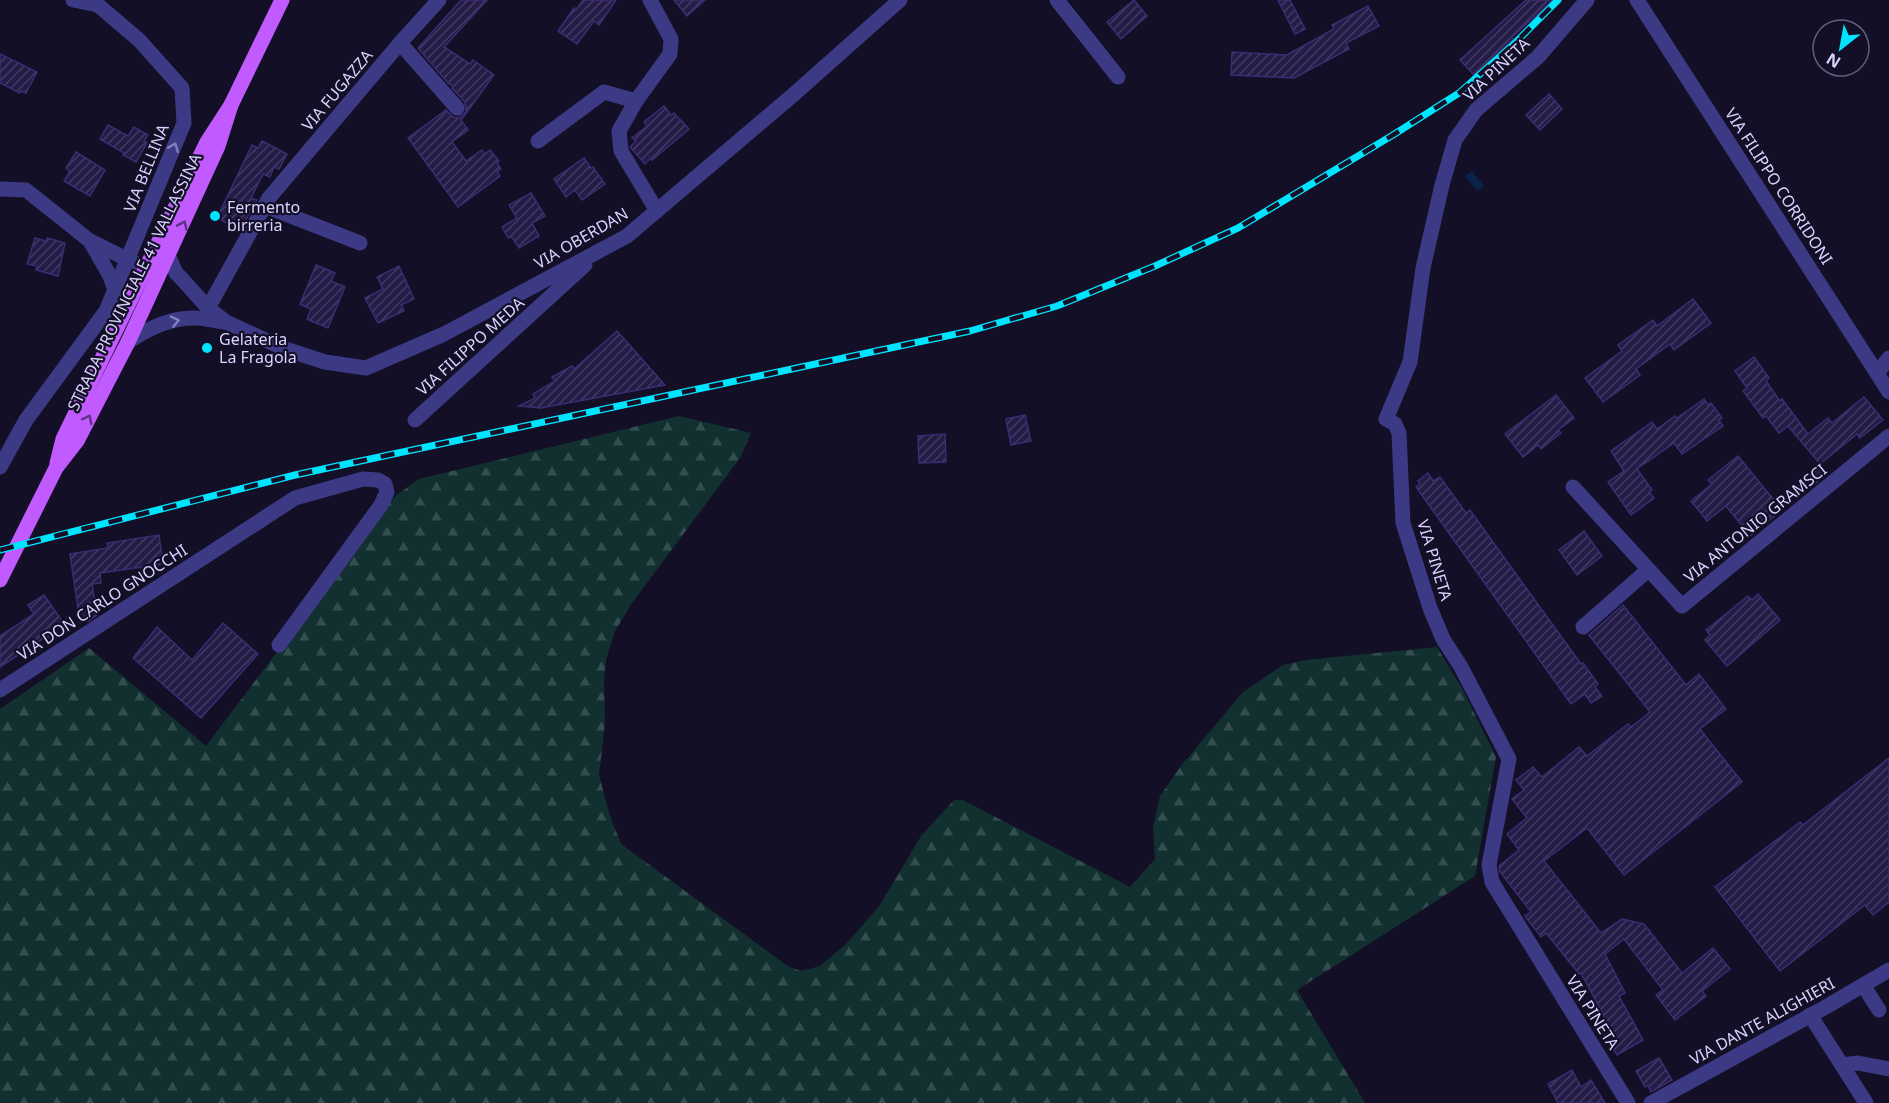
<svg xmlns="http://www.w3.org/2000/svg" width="1889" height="1103" font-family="'Noto Sans',sans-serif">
	<defs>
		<pattern id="forest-firs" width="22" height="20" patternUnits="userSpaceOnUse" patternTransform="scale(1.5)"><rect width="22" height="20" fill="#12302f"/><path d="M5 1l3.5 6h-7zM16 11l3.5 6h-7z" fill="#344d4e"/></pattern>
		<pattern id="building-hatch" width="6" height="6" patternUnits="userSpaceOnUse" patternTransform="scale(1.5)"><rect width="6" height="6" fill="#241b47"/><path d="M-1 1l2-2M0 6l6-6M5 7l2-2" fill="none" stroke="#433b63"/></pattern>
	</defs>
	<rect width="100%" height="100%" fill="#130f26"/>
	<polygon fill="url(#forest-firs)" points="679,416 751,433 740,458 632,603 615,631 606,660 604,681 605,723 599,775 610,816 621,844 789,967 802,971 820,966 846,944 880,905 921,836 954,800 963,800 1130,887 1155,859 1153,828 1160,796 1181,766 1243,692 1283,665 1306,660 1437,647 1462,688 1496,757 1475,876 1297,990 1365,1103 0,1103 0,709 89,648 206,746 395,496 419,479"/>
	<polygon fill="#0c2248" points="1472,171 1484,186 1477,191 1465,176"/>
	<g fill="url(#building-hatch)" stroke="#3b2d73" stroke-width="1.5">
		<polygon points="461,0 487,0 444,47 470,64 473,60 494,75 461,120 468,130 452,142 466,161 482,150 484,154 490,150 499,161 497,163 501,169 497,171 500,176 458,207 408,138 446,110 453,117 458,118 466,112 465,102 452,88 453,86 448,83 418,48"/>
		<polygon points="583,0 616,0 599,25 594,21 577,44 558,31 574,8 576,10"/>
		<polygon points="674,0 705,0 687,16"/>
		<polygon points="1134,0 1147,16 1121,39 1107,22"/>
		<polygon points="1278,0 1290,0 1305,29 1295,34"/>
		<polygon points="1526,0 1553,0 1512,37 1513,39 1474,75 1460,60"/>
		<polygon points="1368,6 1379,26 1346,43 1349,49 1294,78 1231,75 1232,52 1287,55 1334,29 1332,25"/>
		<polygon points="0,54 37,72 26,93 21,91 20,93 0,83"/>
		<polygon points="1549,94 1562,109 1540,130 1526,115"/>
		<polygon points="664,106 671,115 674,113 689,129 652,160 651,158 645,164 630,147 636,141 632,138 647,126 644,122"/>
		<polygon points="108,125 128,136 134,127 148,135 144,141 147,143 136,162 123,155 124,153 100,139"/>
		<polygon points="262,141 287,154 279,169 274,167 270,177 263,174 251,198 257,200 240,230 217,218 252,145 258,148"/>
		<polygon points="76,152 105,170 90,196 64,181 70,171 66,168"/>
		<polygon points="584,158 591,168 593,167 605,184 582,200 575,190 566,197 554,179"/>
		<polygon points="531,193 545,216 532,223 539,236 519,248 512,237 508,238 502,227 517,218 509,205"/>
		<polygon points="35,238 46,241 47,238 65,243 58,276 36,270 37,266 27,264"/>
		<polygon points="316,265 335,273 331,281 345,287 328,328 307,319 311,309 300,304"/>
		<polygon points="399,266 414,299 401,305 404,311 378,323 365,298 383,289 377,277"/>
		<polygon points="1693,299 1711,323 1674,350 1670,344 1636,369 1640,375 1603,402 1585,378 1622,351 1618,345 1653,320 1657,326"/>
		<polygon points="617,331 665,385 541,408 519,406 535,398 533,394 555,381 552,377 572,366 574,369"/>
		<polygon points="1754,357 1769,378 1766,381 1780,401 1782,399 1808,434 1828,418 1832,423 1864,397 1883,420 1860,438 1857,434 1820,464 1788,426 1779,433 1766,416 1763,418 1743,391 1747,388 1735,371"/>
		<polygon points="1556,395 1574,418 1558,430 1561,433 1541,449 1538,445 1523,457 1505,434"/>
		<polygon points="1704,399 1708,405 1711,403 1722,418 1719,420 1723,426 1682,454 1674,443 1637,469 1652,490 1649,492 1654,498 1631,515 1608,482 1624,471 1611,451 1652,422 1657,429 1675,416 1677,418"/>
		<polygon points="1025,415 1031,441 1011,445 1006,419"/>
		<polygon points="945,434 946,462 919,463 918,436"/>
		<polygon points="1738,456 1782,510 1750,536 1726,506 1707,521 1691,501 1712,484 1708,480"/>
		<polygon points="1820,465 1827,474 1805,492 1799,484"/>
		<polygon points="1428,473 1433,481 1440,477 1466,513 1470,510 1581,664 1583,663 1598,684 1595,687 1602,696 1591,703 1585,694 1571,704 1416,487 1420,484 1418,481"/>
		<polygon points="1584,531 1602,556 1577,575 1559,550"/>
		<polygon points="159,535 163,564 100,573 101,583 92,584 97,615 89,621 80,622 70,554 108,548 107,543"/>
		<polygon points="1758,594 1780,620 1727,666 1705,640 1710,635 1706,630 1748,596 1752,600"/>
		<polygon points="44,595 64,624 53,626 60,636 47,644 44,638 0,667 0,636 34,614 28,605"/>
		<polygon points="1623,605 1686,685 1699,674 1726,709 1700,729 1742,782 1624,875 1587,828 1544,861 1601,933 1622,919 1644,924 1682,973 1713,948 1730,969 1702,991 1706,996 1675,1020 1656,995 1663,990 1624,939 1605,954 1625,993 1619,996 1643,1040 1617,1055 1602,1029 1609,1025 1581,973 1579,974 1546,933 1541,937 1525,916 1531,912 1500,872 1499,866 1519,850 1507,834 1527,818 1512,799 1524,790 1516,780 1533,767 1542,777 1579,747 1587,756 1628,724 1631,727 1650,712 1589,635"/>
		<polygon points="223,623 258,654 201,718 133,658 157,627 192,660"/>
		<polygon points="1889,758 1889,902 1873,915 1865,905 1780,971 1715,887 1800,822 1803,825"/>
		<polygon points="1659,1058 1672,1080 1651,1092 1648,1085 1645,1087 1636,1071"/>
		<polygon points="1572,1070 1581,1087 1591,1080 1605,1103 1558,1103 1548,1084"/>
	</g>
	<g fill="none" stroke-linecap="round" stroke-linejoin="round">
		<g stroke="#3d3a85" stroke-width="15">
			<polyline points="650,0 671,39 670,54 636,101 619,131 621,151 657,211"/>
			<polyline points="1057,0 1118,77"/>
			<polyline points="1587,0 1538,57 1476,110 1455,140 1442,185 1423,268 1410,362 1386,419 1395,424 1399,433 1403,523 1430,608 1443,639 1461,667 1509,759 1489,865 1492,882 1628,1103"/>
			<polyline points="1637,0 1889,392"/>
			<polyline points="400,43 457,108"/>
			<polyline points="538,141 604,92 636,101"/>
			<polyline points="0,189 26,190 90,241 137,264"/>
			<polyline points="265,206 360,243"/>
			<polyline points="90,241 110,276 115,290 120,293"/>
			<polyline points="169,257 176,273 182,279 208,308 226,322 285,349 325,362 366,368 444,334 627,236 793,95 900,0"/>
			<polyline points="208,308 269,198 400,43 439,0"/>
			<path d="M128,342c19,-13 44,-25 68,-24 9,0 19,3 28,4"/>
			<polyline points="1877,373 1889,358"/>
			<polyline points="415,420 585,265"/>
			<polyline points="0,467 26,420 106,311 184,123 182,88 139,40 98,5 73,0"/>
			<polyline points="1573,487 1682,606 1889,436"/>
			<polyline points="1583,627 1648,570"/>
			<polyline points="0,690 295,498 363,479 378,480 385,484 387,492 381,505 279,645"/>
			<polyline points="1863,985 1879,1010"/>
			<polyline points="1810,1015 1866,1103"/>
			<polyline points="1842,1065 1858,1063 1889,1069"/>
			<polyline points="1651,1103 1824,1008 1889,970"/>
		</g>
		<g stroke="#c25bff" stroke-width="15">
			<polyline points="57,463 63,439 207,142 231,105 282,0"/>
			<polyline points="0,580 56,468 77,441 128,342 218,146 231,105"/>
		</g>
		<g stroke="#00e5ff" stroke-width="7">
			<polyline id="rail" points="0,550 295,475 970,331 1057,306 1155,266 1238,228 1393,135 1459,93 1516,42 1558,0"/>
		</g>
		<use href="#rail" stroke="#130f26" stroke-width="4.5" stroke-dasharray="14" stroke-linecap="butt"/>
	</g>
	<defs><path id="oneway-chevron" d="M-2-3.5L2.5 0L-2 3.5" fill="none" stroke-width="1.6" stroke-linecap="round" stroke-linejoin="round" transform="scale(1.5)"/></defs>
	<g stroke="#837fbc">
		<use href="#oneway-chevron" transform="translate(174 147) rotate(-68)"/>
		<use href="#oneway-chevron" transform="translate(175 321) rotate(-13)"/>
	</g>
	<g stroke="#623188">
		<use href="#oneway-chevron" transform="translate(183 225) rotate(-66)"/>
		<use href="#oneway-chevron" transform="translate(88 419) rotate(-63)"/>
	</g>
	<g fill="#00e5ff" stroke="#130f26" stroke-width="2">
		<circle cx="215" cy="216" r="6"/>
		<circle cx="207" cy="348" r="6"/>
	</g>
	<g text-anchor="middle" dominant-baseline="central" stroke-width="4.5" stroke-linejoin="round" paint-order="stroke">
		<g font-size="16" fill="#d9d4ff" stroke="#130f26">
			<text transform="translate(1496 69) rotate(-43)">VIA PINETA</text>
			<text transform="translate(337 90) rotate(-50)">VIA FUGAZZA</text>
			<text transform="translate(146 168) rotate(-68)">VIA BELLINA</text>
			<text transform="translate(1779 186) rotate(57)">VIA FILIPPO CORRIDONI</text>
			<text transform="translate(581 238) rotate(-30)">VIA OBERDAN</text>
			<text transform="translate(134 282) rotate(-64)">STRADA PROVINCIALE 41 VALLASSINA</text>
			<text transform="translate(470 346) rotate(-42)">VIA FILIPPO MEDA</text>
			<text transform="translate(1755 523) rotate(-39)">VIA ANTONIO GRAMSCI</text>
			<text transform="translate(1435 560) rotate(73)">VIA PINETA</text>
			<text transform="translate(102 602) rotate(-33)">VIA DON CARLO GNOCCHI</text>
			<text transform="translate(1593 1012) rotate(58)">VIA PINETA</text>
			<text transform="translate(1762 1021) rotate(-29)">VIA DANTE ALIGHIERI</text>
		</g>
		<g font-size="16" fill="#d9d4ff" stroke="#130f26" text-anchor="start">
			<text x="227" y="207">Fermento<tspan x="227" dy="18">birreria</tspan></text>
			<text x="219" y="339">Gelateria<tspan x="219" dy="18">La Fragola</tspan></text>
		</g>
	</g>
	<g transform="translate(1841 48) rotate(211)"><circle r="28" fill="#130f26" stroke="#625e7d" stroke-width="1.5"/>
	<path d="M0-4.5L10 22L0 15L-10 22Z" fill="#00e5ff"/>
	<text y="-9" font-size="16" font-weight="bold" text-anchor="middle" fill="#d9d4ff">N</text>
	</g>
</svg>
